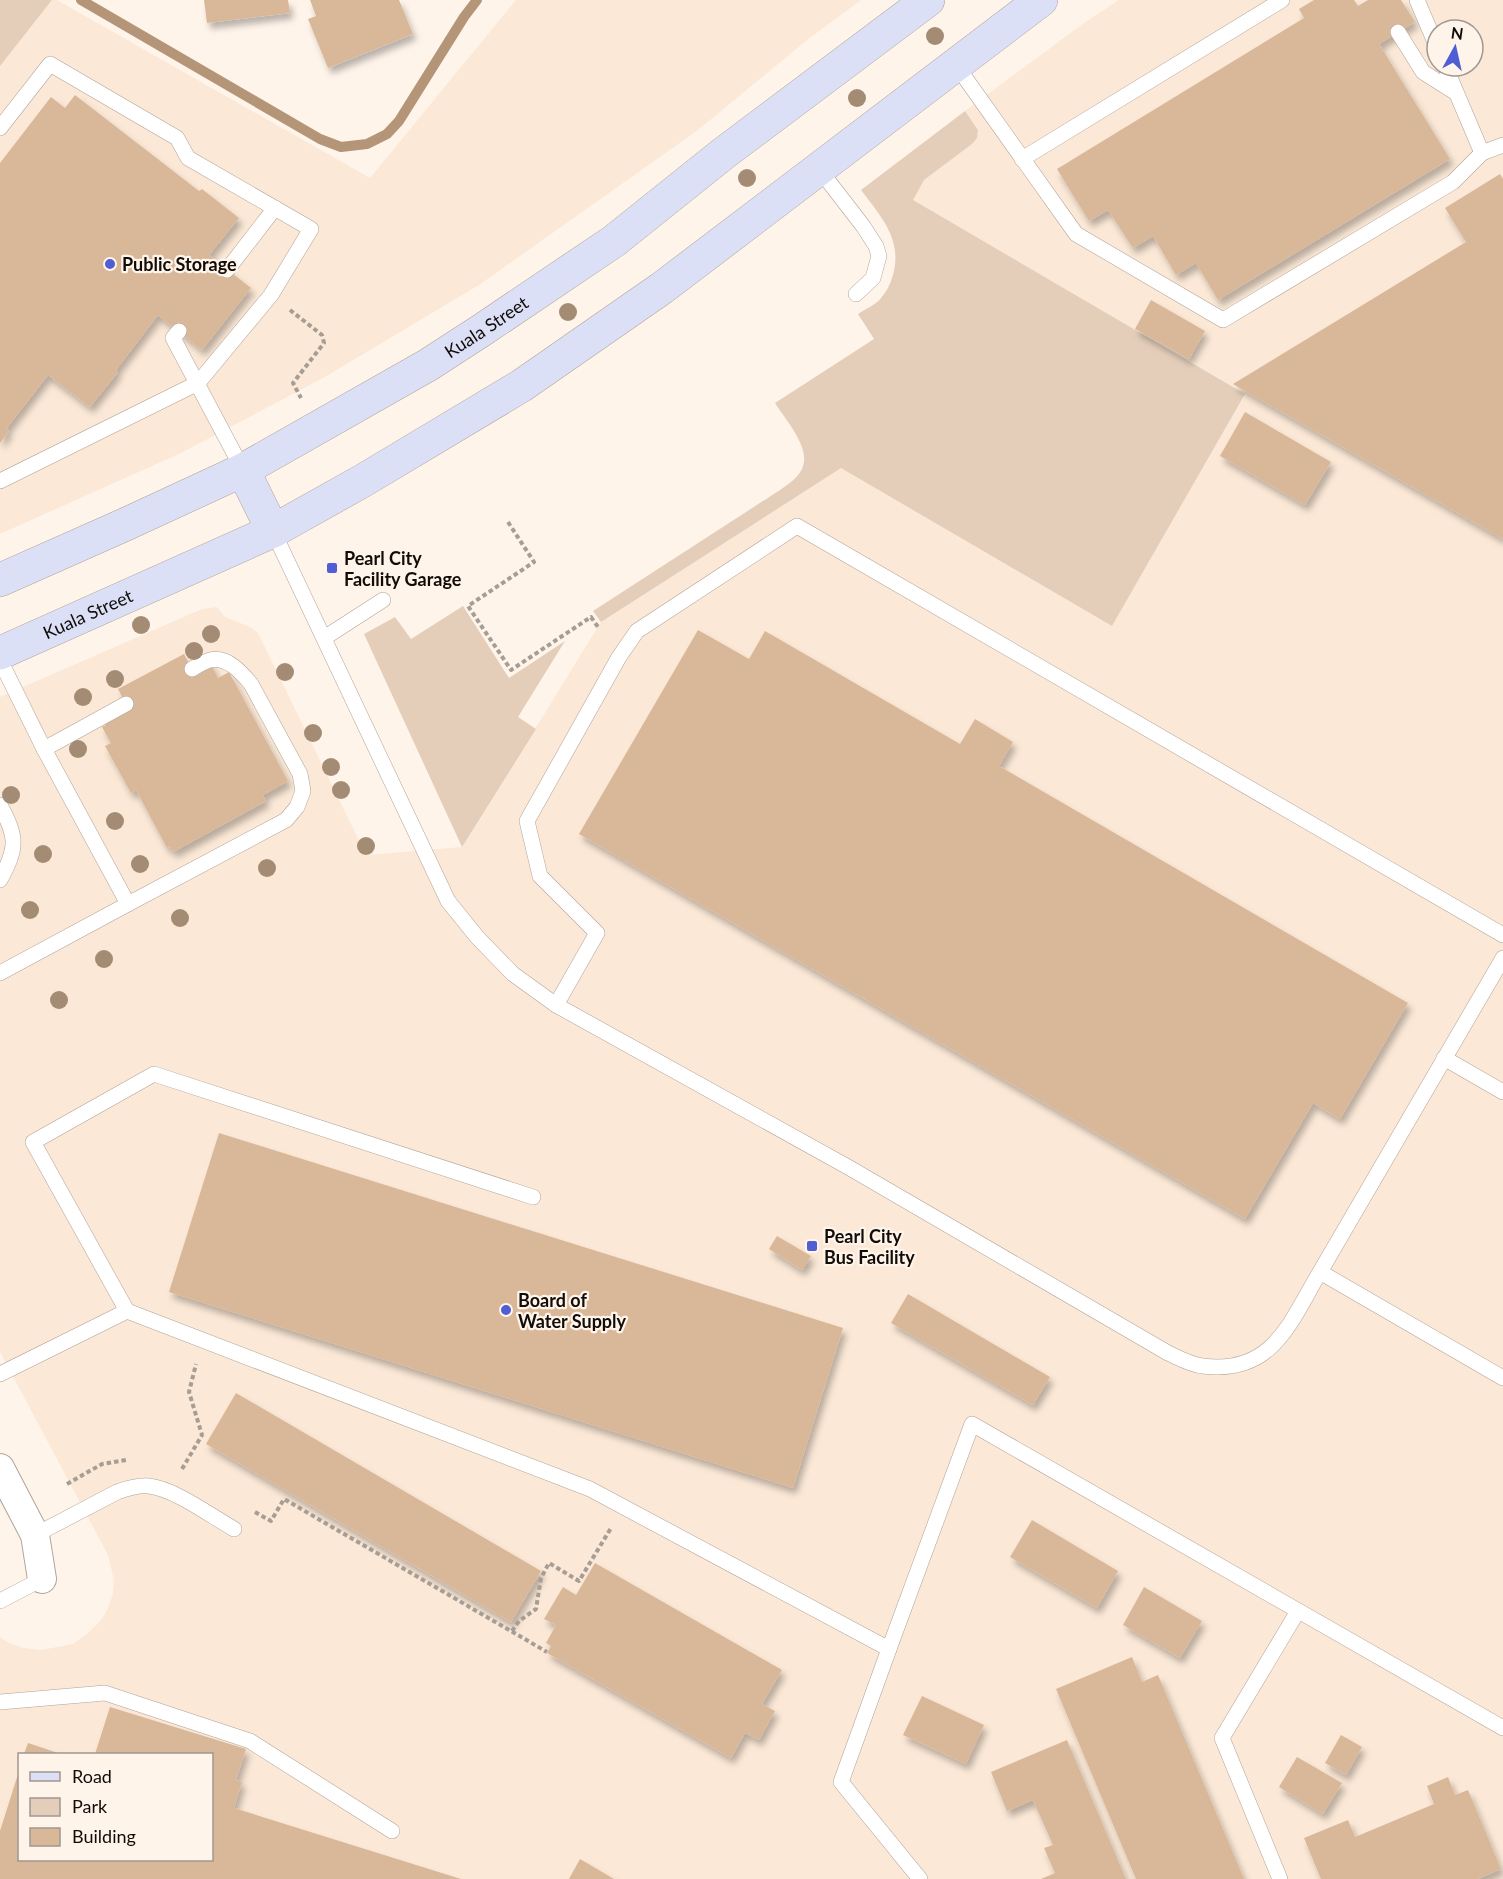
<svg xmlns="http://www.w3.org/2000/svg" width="1503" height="1879" font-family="Lato,sans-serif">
	<defs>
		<filter id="shadow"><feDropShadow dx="3.5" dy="6" stdDeviation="3" flood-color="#0004"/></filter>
	</defs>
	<rect width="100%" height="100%" fill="#fff4ea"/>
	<g fill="#fbe8d6" fill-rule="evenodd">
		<polygon points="52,0 57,0 370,178 516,0 861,0 807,40 698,130 479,285 323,378 181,453 0,534 0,66"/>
		<path d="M1119,0h384v1879h-1503v-242l9,6 15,5 17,2 32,-6 16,-12 13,-13 7,-13 4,-13 1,-13 -6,-25 -108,-203v-655l202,-88 15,-2 8,10 25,10 8,6 108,222 96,-8 139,-225 240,-155 271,159 133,-232 -333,-194 12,-20 48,-36 6,-14 -13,-19 119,-88zM1437,30h36v36h-36zM20,1754h192v106h-192z"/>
	</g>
	<g fill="#e4ceba">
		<polygon points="0,0 52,0 0,66"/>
		<path d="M965,111l13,19 -1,8 -5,6 -48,36 -11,20 332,194 -133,232 -271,-158 -240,154 -8,-11 187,-121c8,-6 20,-13 23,-24 7,-19 -18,-47 -28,-63l99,-64 -16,-25c7,-5 18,-9 23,-16 5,-6 9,-13 11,-20 12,-37 -10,-60 -31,-88z"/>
		<polygon points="463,606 509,678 565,641 518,717 536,729 462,847 364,634 395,617 411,639"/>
	</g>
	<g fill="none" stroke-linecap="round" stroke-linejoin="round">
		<polyline stroke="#b59578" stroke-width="10" points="81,0 320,139 341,147 367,144 387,134 399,121 464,17 477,0"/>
	</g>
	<g fill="#d9b89a" filter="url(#shadow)">
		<polygon points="204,0 288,0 290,13 207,23"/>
		<polygon points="310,0 399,0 413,34 328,68 308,19 316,16"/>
		<polygon points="1314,0 1354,0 1358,6 1368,0 1401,0 1415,22 1379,44 1450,159 1218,300 1196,263 1176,275 1153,236 1133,248 1108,210 1089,221 1057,169 1304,18 1299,9"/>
		<polygon points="75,95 199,191 202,189 239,218 209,255 251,288 202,350 158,315 116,370 118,372 90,407 48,375 6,429 9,431 0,443 0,163 51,97 65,108"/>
		<polygon points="1500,174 1503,179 1503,539 1233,384 1466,242 1445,208"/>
		<polygon points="1151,300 1205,331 1189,359 1135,329"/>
		<polygon points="1245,412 1331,462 1305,505 1220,456"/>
		<polygon points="698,630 749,659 765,631 960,744 975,719 1013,742 999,766 1408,1003 1340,1119 1313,1103 1245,1219 579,834"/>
		<polygon points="184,654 193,671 210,662 218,678 229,672 288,781 263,795 266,801 173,852 170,846 167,848 136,790 131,793 105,746 111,743 102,727 106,725 103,721 128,708 118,689"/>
		<polygon points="219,1133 843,1328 793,1488 169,1292"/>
		<polygon points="777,1236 811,1256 802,1270 769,1249"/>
		<polygon points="908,1294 1050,1377 1033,1405 891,1323"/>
		<polygon points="236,1393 541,1571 511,1622 206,1444"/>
		<polygon points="1032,1520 1118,1571 1097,1608 1010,1557"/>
		<polygon points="595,1563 782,1670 762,1704 775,1711 759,1740 745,1733 731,1758 547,1653 551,1646 546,1643 556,1625 544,1619 563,1587 576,1595"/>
		<polygon points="1144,1587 1202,1621 1180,1658 1123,1625"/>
		<polygon points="1132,1657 1142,1682 1158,1675 1244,1879 1136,1879 1056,1689"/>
		<polygon points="922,1696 984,1725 966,1764 903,1735"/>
		<polygon points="110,1707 246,1749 236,1780 242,1782 234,1808 461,1879 0,1879 0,1831 19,1771 20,1860 212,1860 212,1754 95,1754"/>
		<polygon points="1341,1735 1362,1747 1346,1775 1325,1763"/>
		<polygon points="1067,1740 1126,1879 1041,1879 1055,1873 1044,1848 1053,1845 1033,1800 1007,1811 991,1772"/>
		<polygon points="28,1743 61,1754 24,1754"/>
		<polygon points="1297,1757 1342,1783 1323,1814 1279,1787"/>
		<polygon points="1448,1777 1455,1795 1468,1790 1501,1869 1478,1879 1321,1879 1304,1838 1348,1820 1355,1837 1434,1804 1427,1786"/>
		<polygon points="580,1859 614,1879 569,1879"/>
	</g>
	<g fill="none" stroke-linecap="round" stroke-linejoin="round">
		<g stroke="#b0a398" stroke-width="16">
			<g id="service">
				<polyline points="1417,0 1437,47"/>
				<polyline points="1398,32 1423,72 1456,93"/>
				<polyline points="956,65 1076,234 1223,320 1453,182 1482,153 1503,145"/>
				<polyline points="1445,66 1482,153"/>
				<polyline points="0,128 50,64 177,138 188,158 311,229 271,295 198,383 0,481"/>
				<polyline points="1022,159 1282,0"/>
				<polyline points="819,169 863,226 876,246 879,256 873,278 856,294"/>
				<polyline points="227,270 275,208"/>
				<polyline points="179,331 173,338 243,470"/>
				<path d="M273,531l175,370 29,36 36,37 43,31 292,162 320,186c11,5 23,12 35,13 70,9 87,-44 117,-94"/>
				<polyline points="324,638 383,600"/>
				<polyline points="0,660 44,749 128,904 0,973"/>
				<polyline points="44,749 126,704"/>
				<path d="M0,805c17,32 18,42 0,75"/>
				<path d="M128,904l158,-84 11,-13 6,-16 -3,-17 -49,-90c-10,-12 -24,-28 -41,-24 -6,2 -13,6 -18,9"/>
				<polyline points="1503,958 1320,1272 1503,1378"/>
				<polyline points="556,1005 597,933 540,876 527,821 619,657 637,631 797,526 1503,935"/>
				<polyline points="1444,1058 1503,1092"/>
				<polyline points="127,1311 33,1142 154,1074 533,1197"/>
				<polyline points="0,1374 127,1311 590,1489 889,1649 972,1424 1503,1728"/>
				<path d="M35,1535l82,-43c11,-4 21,-7 32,-6 26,3 62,30 85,43"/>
				<polyline points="0,1601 42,1579"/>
				<polyline points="889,1649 841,1782 920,1879"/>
				<polyline points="0,1702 105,1693 250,1741 392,1831"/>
				<polyline points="1280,1879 1222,1738 1298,1611"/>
			</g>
		</g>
		<g stroke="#b0a398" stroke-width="30">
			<polyline id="minor" points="0,1468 35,1535 42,1579"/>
		</g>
		<g stroke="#b0a398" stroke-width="34">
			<g id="secondary">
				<polyline points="243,470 273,531"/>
				<path id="s1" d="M0,580l124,-55 119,-55 185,-105 54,-35 132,-89 110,-88 204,-153"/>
				<path id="s2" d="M0,653l273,-122 91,-51 157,-94 141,-98 379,-288"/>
			</g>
		</g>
		<g stroke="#a69d95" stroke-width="4" stroke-dasharray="4.5 3" stroke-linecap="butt">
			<polyline points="290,310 322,335 324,343 293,383 301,398"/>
			<polyline points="508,522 534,562 468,606 511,670 591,617 598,627"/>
			<polyline points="182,1469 202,1435 189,1392 196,1364"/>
			<polyline points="67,1484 102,1464 126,1460"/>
			<polyline points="255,1512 271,1521 284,1499 547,1652"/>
			<polyline points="512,1631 519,1621 536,1609 541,1578 549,1563 579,1581 611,1528"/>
		</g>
		<use href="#service" stroke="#fff" stroke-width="15"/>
		<use href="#minor" stroke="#fff" stroke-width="28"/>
		<use href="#secondary" stroke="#dbe0f7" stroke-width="33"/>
	</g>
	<g fill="#a48c74">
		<circle cx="935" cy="36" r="9"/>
		<circle cx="857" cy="98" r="9"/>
		<circle cx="747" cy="178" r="9"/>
		<circle cx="568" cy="312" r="9"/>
		<circle cx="141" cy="625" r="9"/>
		<circle cx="211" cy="634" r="9"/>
		<circle cx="194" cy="651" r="9"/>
		<circle cx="285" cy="672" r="9"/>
		<circle cx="115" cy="679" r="9"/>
		<circle cx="83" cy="697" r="9"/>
		<circle cx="313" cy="733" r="9"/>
		<circle cx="78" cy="749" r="9"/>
		<circle cx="331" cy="767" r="9"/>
		<circle cx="341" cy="790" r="9"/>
		<circle cx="11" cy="795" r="9"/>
		<circle cx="115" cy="821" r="9"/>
		<circle cx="366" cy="846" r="9"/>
		<circle cx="43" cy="854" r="9"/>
		<circle cx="140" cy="864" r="9"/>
		<circle cx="267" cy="868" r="9"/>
		<circle cx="30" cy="910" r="9"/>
		<circle cx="180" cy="918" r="9"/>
		<circle cx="104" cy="959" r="9"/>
		<circle cx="59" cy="1000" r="9"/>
	</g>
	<g fill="#4f5ed4" stroke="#fff4ea" stroke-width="2">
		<circle cx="110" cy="264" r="6"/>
		<rect x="326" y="562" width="12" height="12" rx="3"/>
		<rect x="806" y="1240" width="12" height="12" rx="3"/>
		<circle cx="506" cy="1310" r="6"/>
	</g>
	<g text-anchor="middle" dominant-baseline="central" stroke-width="4.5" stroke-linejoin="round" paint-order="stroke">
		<g font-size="18" font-weight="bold" fill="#110c08" stroke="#fff4ea" text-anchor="start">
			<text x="122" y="264">Public Storage</text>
			<text x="344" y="558">Pearl City<tspan x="344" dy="21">Facility Garage</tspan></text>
			<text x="824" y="1236">Pearl City<tspan x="824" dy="21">Bus Facility</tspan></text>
			<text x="518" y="1300">Board of<tspan x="518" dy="21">Water Supply</tspan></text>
		</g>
		<g font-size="18" fill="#110c08" stroke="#fff4ea">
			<text stroke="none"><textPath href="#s1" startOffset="549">Kuala Street</textPath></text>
			<text stroke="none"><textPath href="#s2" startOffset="96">Kuala Street</textPath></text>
		</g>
	</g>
	<rect x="18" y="1753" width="195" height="108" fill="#fff4ea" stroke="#a09790" stroke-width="1.5"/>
	<rect x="30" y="1772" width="30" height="9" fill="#dbe0f7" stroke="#a09790" stroke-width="1.5"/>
	<text x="72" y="1783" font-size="18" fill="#110c08">Road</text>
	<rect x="30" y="1798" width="30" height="18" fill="#e4ceba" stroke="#a09790" stroke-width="1.5"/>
	<text x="72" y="1813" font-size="18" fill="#110c08">Park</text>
	<rect x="30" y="1828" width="30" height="18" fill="#d9b89a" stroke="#a09790" stroke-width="1.5"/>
	<text x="72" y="1843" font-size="18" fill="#110c08">Building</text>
	<g transform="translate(1455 48) rotate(8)"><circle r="28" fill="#fff4ea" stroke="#a09790" stroke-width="1.5"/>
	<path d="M0-4.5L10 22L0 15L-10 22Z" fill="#4f5ed4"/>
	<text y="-9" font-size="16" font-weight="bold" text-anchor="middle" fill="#110c08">N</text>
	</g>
</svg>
